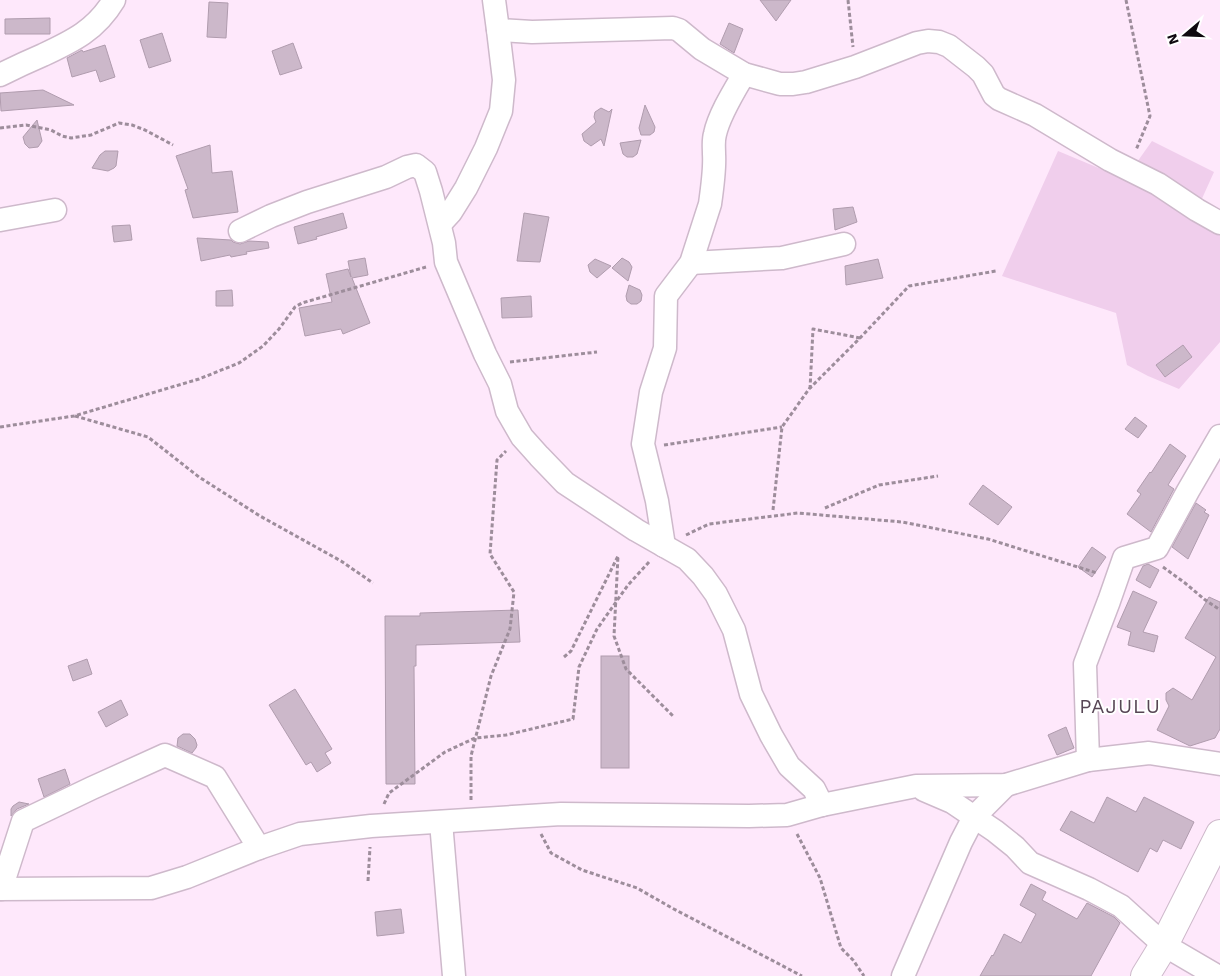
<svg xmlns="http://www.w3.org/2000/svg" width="1220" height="976" font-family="'Work Sans',sans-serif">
	<rect width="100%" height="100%" fill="#fee8fb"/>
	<polygon fill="#f0ceec" points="1152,141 1214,172 1200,203 1220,231 1220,342 1179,389 1148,376 1127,365 1116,313 1002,276 1058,151 1125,179"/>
	<g fill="#ccb8ca" stroke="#b09cae">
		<polygon points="760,0 791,0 776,21"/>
		<polygon points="209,2 228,3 226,38 207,37"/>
		<polygon points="50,18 50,34 5,34 5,19"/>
		<polygon points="729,23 743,29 734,53 720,44"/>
		<polygon points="162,33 171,61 149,68 140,40"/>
		<polygon points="293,43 302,68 280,75 272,51"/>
		<polygon points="105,45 115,77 100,82 96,70 72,77 67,58 82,50 83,52"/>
		<polygon points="43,90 74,105 1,111 0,93"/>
		<polygon points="645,105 655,127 654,132 650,135 641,135 639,128"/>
		<polygon points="601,108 609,112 612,109 604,146 601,139 591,146 584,141 582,134 596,122 594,117 595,112"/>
		<polygon points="37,120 42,141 38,147 29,148 25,144 23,137"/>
		<polygon points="641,140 637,154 633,157 627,157 623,154 620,143"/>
		<polygon points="210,145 212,173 232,171 238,212 193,218 185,190 188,189 176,156"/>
		<polygon points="105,151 118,151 116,166 114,168 108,171 92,168 100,155"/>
		<polygon points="853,207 857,222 835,230 833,209"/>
		<polygon points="343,213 347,228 316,237 317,239 298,244 294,227"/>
		<polygon points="524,213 549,217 540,262 517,261"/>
		<polygon points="130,225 132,240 114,242 112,226"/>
		<polygon points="197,238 231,240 233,242 240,244 249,241 268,242 269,248 246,252 247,254 231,257 230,255 201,261"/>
		<polygon points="365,258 368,275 352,278 370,323 343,334 341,329 305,336 299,308 332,302 326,274 348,269 351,277 348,261"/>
		<polygon points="622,258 629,262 632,267 628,281 612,268"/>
		<polygon points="595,259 611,266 597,278 590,272 588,265"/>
		<polygon points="878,259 883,278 846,285 845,266"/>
		<polygon points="629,285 640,290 642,295 641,301 637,304 631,304 627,301 626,296"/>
		<polygon points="232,290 233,306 216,306 216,291"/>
		<polygon points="531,296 532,317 502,318 501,298"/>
		<polygon points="1183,345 1192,357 1165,377 1156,365"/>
		<polygon points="1135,417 1147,426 1138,438 1125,429"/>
		<polygon points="1170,444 1186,456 1168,485 1174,489 1151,532 1127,514 1141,494 1137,491 1150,472 1151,473"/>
		<polygon points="983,485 1012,507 998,525 969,504"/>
		<polygon points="1196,503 1206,510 1204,512 1209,515 1188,559 1172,547"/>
		<polygon points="1092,547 1106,557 1092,577 1078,567"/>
		<polygon points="1148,564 1159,570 1150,588 1136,580 1143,566"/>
		<polygon points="1133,591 1157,602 1143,632 1158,636 1154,652 1128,645 1131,632 1117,627"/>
		<polygon points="1209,597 1220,602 1220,729 1215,738 1190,746 1157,730 1169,706 1166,700 1166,693 1173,688 1192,700 1216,657 1185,638"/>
		<polygon points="518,610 520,642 416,645 416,666 414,666 415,784 386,784 385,616 420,616 420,613"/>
		<rect x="601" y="656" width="28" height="112"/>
		<polygon points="87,659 92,674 73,681 68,666"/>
		<polygon points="295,689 332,749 325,753 331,763 317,772 311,762 306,765 269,705"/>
		<polygon points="121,700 128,715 106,727 98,712"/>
		<polygon points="1066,727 1074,748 1057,755 1048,735"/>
		<polygon points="183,734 190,734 195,739 197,745 196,748 192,753 177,746 178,738"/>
		<polygon points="65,769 70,784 44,797 38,779"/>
		<polygon points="1107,797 1136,812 1144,797 1194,822 1181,849 1163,840 1157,852 1150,848 1138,872 1060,830 1071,811 1094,823"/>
		<polygon points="19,802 29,804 17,809 11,816 11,809 13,806"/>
		<polygon points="1031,884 1046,892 1042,900 1077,919 1087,903 1114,917 1120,923 1091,976 980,976 992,955 993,956 1004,934 1021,943 1036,914 1020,905"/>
		<polygon points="401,909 404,933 377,936 375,912"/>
	</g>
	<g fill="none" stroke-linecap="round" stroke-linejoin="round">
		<g stroke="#ceb9cb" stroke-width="25">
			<g id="street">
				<polyline points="498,30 532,32 673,28 679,30 702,49 744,74 780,84 793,84 806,82 855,67 917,43 928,41 939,42 949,46 976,67 983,74 994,95 999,99 1035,115 1110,160 1158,184 1197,210 1220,223"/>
				<path d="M0,75c14,-7 29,-14 43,-20 30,-14 53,-25 71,-55"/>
				<polyline points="0,220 55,210"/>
				<polyline points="440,224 451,212 466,188 486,148 501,111 504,80 498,30 494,0"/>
				<polyline points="240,231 271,216 307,202 386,177 407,167 416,165 425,172 431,191 444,243 446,262 485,354 500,384 507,411 522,437 539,456 565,483 636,530 687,559 703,576 716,594 734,630 751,694 771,735 789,766 814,789 822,805"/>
				<polyline points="691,263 782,258 844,244"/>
				<path d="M664,546l-7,-45 -14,-57 8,-52 14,-44 1,-52 25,-33 19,-59c2,-14 5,-36 4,-50 0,-7 -1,-13 1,-20 4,-19 19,-43 29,-60"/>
				<polyline points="1088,760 1085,664 1109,601 1124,558 1157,548 1188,491 1220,436"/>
				<polyline points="924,790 952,802 995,831 1015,847 1030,863 1089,889 1121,906 1164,945 1217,976"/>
				<polyline points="441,822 454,976"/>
				<polyline points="0,889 151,888 187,877 259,848 300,834 371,826 561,814 749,816 787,815 822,805 916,786 1006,785 1088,760 1149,753 1220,764"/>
				<polyline points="1,889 23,821 92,788 165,755 215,777 259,848"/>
				<polyline points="903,976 961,842 974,817 1006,785"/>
			</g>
		</g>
		<g stroke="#ceb9cb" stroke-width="30">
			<polyline id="secondary" points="1145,976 1164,945 1220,834"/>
		</g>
		<g stroke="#9d8d9b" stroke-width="3" stroke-dasharray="4 2.5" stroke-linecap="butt">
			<polyline points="848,0 853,47"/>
			<polyline points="1126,0 1150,116 1136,150"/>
			<polyline points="0,128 26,125 51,130 62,136 71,138 91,135 119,123 132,125 145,130 173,145"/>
			<polyline points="510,362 597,352"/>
			<polyline points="810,389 813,329 860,338"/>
			<polyline points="75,416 148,437 199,477 260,516 341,561 373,583"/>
			<polyline points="0,427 74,416 199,379 239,363 263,346 279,329 295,307 302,303 426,267"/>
			<polyline points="664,445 782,427"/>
			<polyline points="825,508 879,485 938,476"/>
			<polyline points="773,510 782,427 809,389 860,338 909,286 996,271"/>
			<polyline points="686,535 709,524 798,513 902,522 988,539 1097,573"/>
			<polyline points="1163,567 1185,583 1204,599 1220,610"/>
			<polyline points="564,657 571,651 618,556 614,636 626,669 674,717"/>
			<polyline points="471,800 471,756 491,676 510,629 514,592 490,554 497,460 506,451"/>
			<polyline points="384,804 389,793 445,752 475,738 506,735 573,719 579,667 597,629 628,585 649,562"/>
			<polyline points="541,834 551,853 582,870 637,888 672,908 802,976"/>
			<polyline points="797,834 820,878 841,948 853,960 864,976"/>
			<polyline points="368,881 370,847"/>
		</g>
		<use href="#street" stroke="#fff" stroke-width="22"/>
		<use href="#secondary" stroke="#fff" stroke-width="28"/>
	</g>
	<g text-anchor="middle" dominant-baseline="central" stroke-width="4" stroke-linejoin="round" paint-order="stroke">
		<g font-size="20" letter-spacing="1" fill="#574655" stroke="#fff">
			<text x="1120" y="706">PAJULU</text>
		</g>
	</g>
	<g transform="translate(1185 35) rotate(251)" stroke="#ffffff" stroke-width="4" paint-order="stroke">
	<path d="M0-4L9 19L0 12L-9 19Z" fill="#0f090f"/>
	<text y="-8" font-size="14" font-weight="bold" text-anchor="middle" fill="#0f090f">N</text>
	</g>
</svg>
